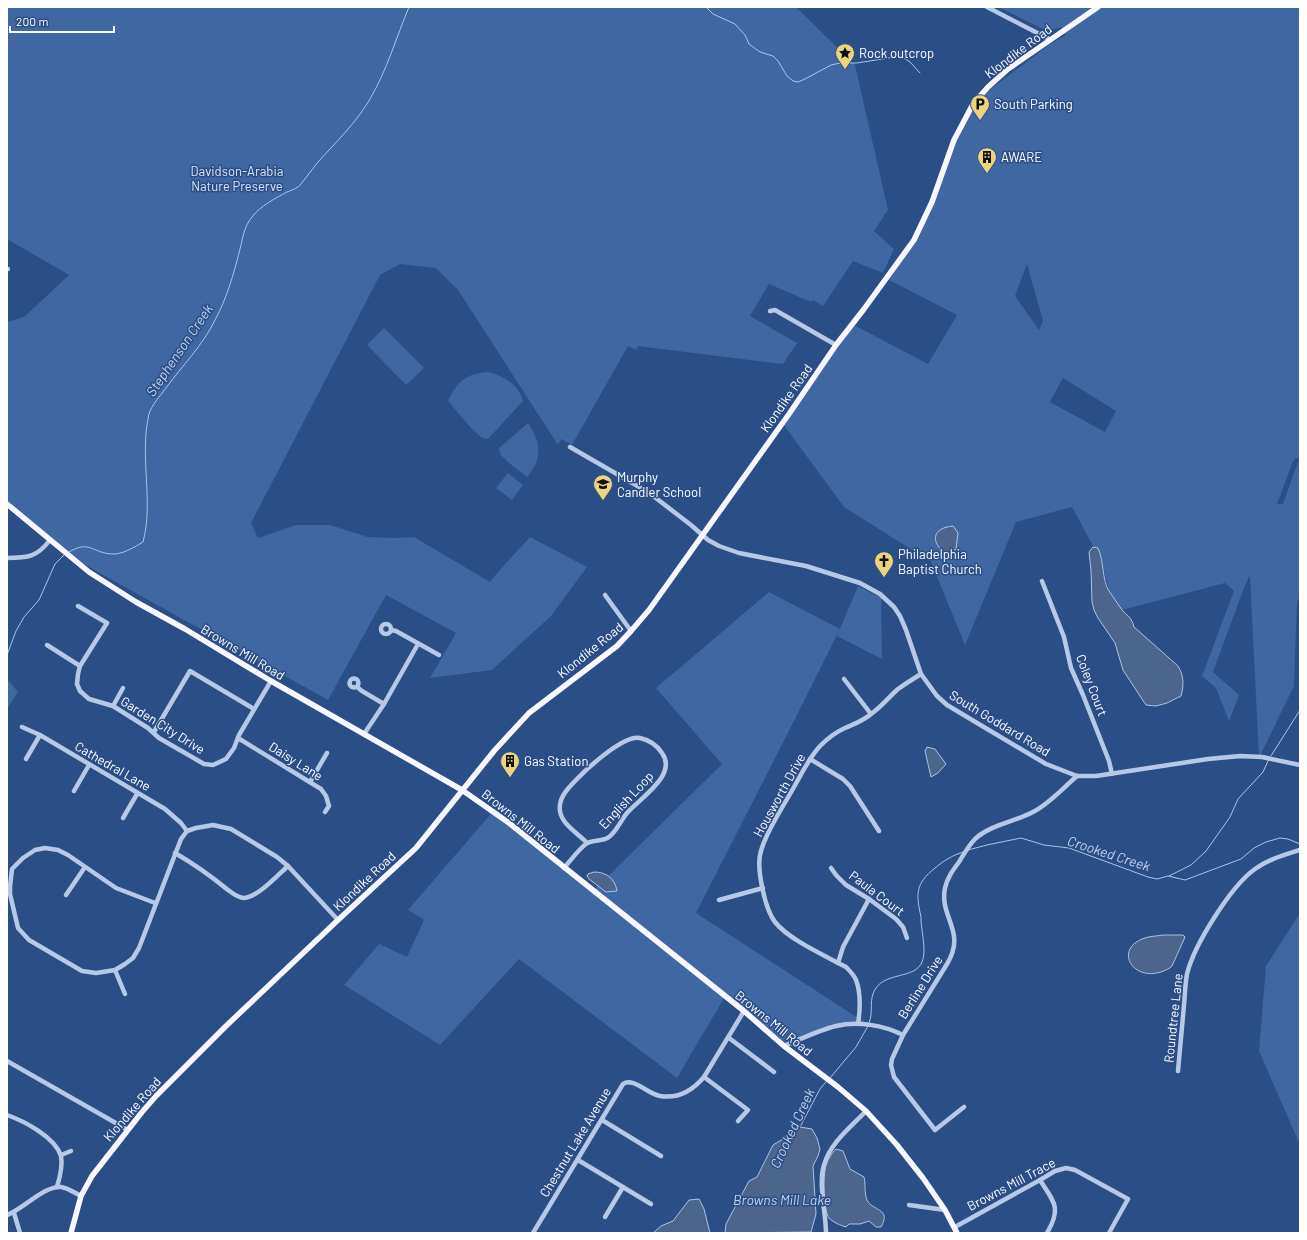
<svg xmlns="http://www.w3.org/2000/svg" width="1307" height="1240" font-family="Barlow,sans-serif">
	<rect width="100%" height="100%" fill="#2a4e86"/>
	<g fill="#3f67a2" fill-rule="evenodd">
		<polygon points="7,7 796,7 855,65 888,210 874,231 894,249 883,273 853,261 823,306 813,300 811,302 769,284 750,316 797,343 783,364 638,346 636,350 628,346 572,445 561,439 558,445 458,290 436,268 400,264 380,275 251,523 258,538 296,525 330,525 368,537 393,538 414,537 490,582 497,573 530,537 587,567 551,616 492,670 430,678 456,633 386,595 328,700 71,557 7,502 7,322 24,317 69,275 7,239"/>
		<path d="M998,7h302v589l-3,6 -3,84 -35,72 -9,-182 -1,1 -5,11 -31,84 26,23 -10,26 -13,-33 -14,-12 32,-85 -9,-8 -103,27 -12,-16 -8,-31 -30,-56 -56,15 -51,123 -34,-83 -87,-55 -61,-83 71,-99 74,39 29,-49 -68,-35 41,-73 20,-60 23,-40 2,3 9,-16 65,-49 17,-10 -2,-1 -2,-7 -15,4zM1027,264l16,57 -4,9 -24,-34zM1063,378l53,33 -11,21 -55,-30zM1297,458l2,1 -16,45h-6l16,-43z"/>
		<polygon points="384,328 424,368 406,385 367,345"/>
		<path d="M488,372c16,4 31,13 35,29l-35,38 -6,-1 -11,-10 -23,-27c9,-20 18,-27 40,-29z"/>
		<path d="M528,423c13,19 15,36 -1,54l-18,-14 -9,-9 -1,-6z"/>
		<polygon points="508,473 523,485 512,500 496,488"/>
		<polygon points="858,586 881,598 882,659 837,636"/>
		<polygon points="769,592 840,629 794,721 696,913 858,1018 865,1021 817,1030 785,1043 727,993 677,1078 519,959 440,1045 344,985 379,944 407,957 424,920 408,910 495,809 595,889 722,764 656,688"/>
		<polygon points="7,679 18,692 7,709"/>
		<polygon points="1300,913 1300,1145 1259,1051 1266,966"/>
	</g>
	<g fill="#4c658d" stroke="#abc4e8">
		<path d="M953,526l5,7 -2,16 -6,5h-4c-16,-12 -14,-26 7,-28z"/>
		<path d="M1093,547l5,1c6,13 4,32 11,43 4,5 7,11 11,16 6,9 11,8 14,20l44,39c6,10 6,19 3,30l-14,7 -11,3 -10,-1 -4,-6 -19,-29 -8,-27 -17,-25 -4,-8 -2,-8 -1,-32 -2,-18z"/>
		<polygon points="927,747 935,749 946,764 938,773 931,777 925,751"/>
		<path d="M594,872c13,0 21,7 23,19l-11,1 -17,-13 -2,-3 1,-2z"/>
		<path d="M1164,935h19l2,2 -13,29c-3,3 -6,4 -11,6 -29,9 -46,-22 -19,-33 7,-3 15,-3 22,-4z"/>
		<polygon points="800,1127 812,1129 817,1138 820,1149 818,1156 813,1166 816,1214 811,1232 725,1233 726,1224 749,1181 757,1177 773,1145 783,1139 784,1137"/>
		<path d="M836,1149l7,2 7,18 14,8c2,7 0,16 3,23 5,11 25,8 14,27h-5l-7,-6 -9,3h-11l-3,3c-6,-2 -12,-4 -17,-9 -6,-8 -6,-43 -3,-53 2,-6 6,-12 10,-16z"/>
		<polygon points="699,1199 704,1209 710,1233 653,1233 661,1226 673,1221 689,1200"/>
	</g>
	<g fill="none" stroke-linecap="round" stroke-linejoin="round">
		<g stroke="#abc4e8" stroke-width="1">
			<polyline points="706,7 713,14 735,24 745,35 749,44 760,52 773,56 778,61 787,76 793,81 798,82 805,79 831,65 840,63 857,63 901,56 910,62 920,73"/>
			<path d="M69,552c22,-13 23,2 45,2 9,0 21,-7 29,-12 11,-41 -4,-85 6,-128 2,-8 11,-18 17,-26 16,-22 37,-43 49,-68 12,-22 19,-47 25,-71 3,-12 4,-22 12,-32 8,-11 24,-19 35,-25 5,-2 11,-4 14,-8 6,-7 11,-15 17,-22 18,-20 38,-39 52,-63 17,-29 26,-61 39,-92"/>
			<polyline points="7,655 16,631 24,617 39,600 55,564 64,555"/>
			<polyline points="1271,756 1300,710"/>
			<polyline points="968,850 987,845 1021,838 1044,845 1069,848 1148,877 1157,879 1168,876 1185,880 1241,859 1254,848 1266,842 1280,838 1288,839 1300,844"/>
			<polyline points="1169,876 1191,865 1206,851 1230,817 1238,799 1263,772 1268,761"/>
			<path d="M869,1023c5,-12 -1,-24 7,-35 11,-16 39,-9 46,-26 4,-10 1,-22 0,-33 -1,-4 -1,-8 -1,-12 -5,-23 -6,-33 14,-49 10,-8 16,-12 28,-16"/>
			<polyline points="830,1078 856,1047 868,1026"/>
			<polyline points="800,1127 820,1089 826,1082"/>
		</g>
		<g stroke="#b6cae7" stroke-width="4.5">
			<polyline points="987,7 1051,40"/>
			<polyline points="7,269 8,269"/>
			<polyline points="770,311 775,310 836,345"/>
			<polyline points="570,447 648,492 691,525 708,540 719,546 739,553 806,566 860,583 880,594 894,607 900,616 906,630 921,674 937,696 947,705 1046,764 1077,776 1096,776 1208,759 1240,756 1262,757 1300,765"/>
			<path d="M7,558c21,0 30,-1 43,-18"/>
			<polyline points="1042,581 1064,637 1071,668 1083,695 1109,761 1112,774"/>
			<polyline points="605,595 631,631"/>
			<polyline points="78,606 107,623 80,666 78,674 77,684 80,691 89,699 113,706 148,728 159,738 204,764 213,765 226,759 234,748 239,735 271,681"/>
			<circle cx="386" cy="629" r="5"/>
			<polyline points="391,630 396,631 439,655"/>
			<polyline points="47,645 80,666"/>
			<circle cx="354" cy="683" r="4.5"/>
			<polyline points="844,679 871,714"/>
			<polyline points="357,687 362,691 384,704"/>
			<polyline points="113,706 123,688"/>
			<polyline points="22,727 40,735 165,809 181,823 187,831"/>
			<polyline points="154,732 190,671 254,709"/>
			<polyline points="364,734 384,704 418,644"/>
			<polyline points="238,738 321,789 326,796 329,806 325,812"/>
			<polyline points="26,759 40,735"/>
			<polyline points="810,759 843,779 850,786 879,831"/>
			<polyline points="310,782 327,753"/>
			<polyline points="74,791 89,765"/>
			<polyline points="123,818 137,794"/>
			<path d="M175,853c19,11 36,23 53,37 4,3 10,8 16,8 14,-1 34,-23 44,-32"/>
			<path d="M564,868c6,-7 15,-19 22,-24 7,-5 17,-2 23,-7 8,-6 12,-17 18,-24 13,-15 51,-38 35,-60 -5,-8 -13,-13 -22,-15 -18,-4 -66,41 -76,56 -3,5 -5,11 -4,17 2,14 19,23 27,32"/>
			<polyline points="831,868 836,875 846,885 869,899 896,919 903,927 907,938"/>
			<polyline points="66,895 85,867"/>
			<polyline points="719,900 763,888"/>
			<polyline points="155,903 116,888 68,855 58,850 45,848 35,850 23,858 12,869 10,887 10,894 18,928 29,940 82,971 96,973 115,970 125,964 133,958 139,948 181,839 187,831 196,828 213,825 231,829 277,857 288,866 338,920"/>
			<polyline points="838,963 843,947 869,899"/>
			<polyline points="115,970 125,994"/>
			<path d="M858,1024c2,-13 3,-31 -2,-44 -2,-5 -6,-9 -10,-13 -20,-11 -57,-27 -71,-45 -10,-13 -18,-51 -15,-67 4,-20 24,-50 34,-68 8,-14 15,-29 26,-41 7,-7 16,-14 25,-18 9,-4 18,-7 26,-14 10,-7 18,-17 27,-25 7,-5 15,-10 23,-15"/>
			<polyline points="729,1038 774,1072"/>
			<path d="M784,1046c17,-7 35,-16 52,-20 22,-5 47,-1 67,9"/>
			<polyline points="7,1061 128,1130"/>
			<path d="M1178,1071c2,-22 4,-44 6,-66 1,-10 1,-21 3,-31 7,-29 44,-88 68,-105 14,-10 29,-14 45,-19"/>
			<polyline points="704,1077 748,1110 738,1121"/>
			<path d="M964,1107l-29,23 -41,-53 -3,-12 1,-6 11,-24 44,-71c20,-33 -8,-46 -2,-76 2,-10 8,-18 14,-26 5,-8 10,-17 16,-23 15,-14 39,-17 58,-27 16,-8 30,-24 44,-36"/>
			<path d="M7,1115c17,6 48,22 54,41 2,10 -1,21 -4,31"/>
			<polyline points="602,1120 661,1156"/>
			<polyline points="61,1155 71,1151"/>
			<polyline points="578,1160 651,1204"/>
			<path d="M1040,1180c14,22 22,28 7,53"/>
			<polyline points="909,1205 945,1210"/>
			<polyline points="14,1213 20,1233"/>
			<path d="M7,1215c15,-5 38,-30 54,-28 7,1 14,6 20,9"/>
			<polyline points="605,1217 623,1187"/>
			<polyline points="955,1227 1040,1180 1055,1171 1066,1168 1075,1170 1128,1199 1109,1233"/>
			<path d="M533,1233l90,-149c10,-7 25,10 37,12 18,3 33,-6 44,-19l40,-66"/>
			<path d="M826,1233c0,-19 -8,-50 -2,-68 6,-22 27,-38 42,-54"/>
		</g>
		<g stroke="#f7f9fe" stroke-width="5.5">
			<polyline points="7,504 89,572 136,602 185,629 271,681 462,790 509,823 744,1011 784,1046 838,1087 866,1111 897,1145 923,1178 945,1210 957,1233"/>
			<polyline points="71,1233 81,1196 92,1176 142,1112 156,1096 226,1026 338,920 416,848 494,751 529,713 617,646 631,631 649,610 789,414 836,345 864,309 914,240 932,202 954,140 973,104 988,87 1008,69 1098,7"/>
		</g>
	</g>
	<defs>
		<g id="sight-pin" transform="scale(1)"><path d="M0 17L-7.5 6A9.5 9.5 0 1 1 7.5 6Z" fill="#eed37d" stroke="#2a4e86"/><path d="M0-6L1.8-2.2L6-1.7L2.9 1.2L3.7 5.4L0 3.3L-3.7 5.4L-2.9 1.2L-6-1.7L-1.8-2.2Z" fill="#111"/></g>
		<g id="parking-pin" transform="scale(1)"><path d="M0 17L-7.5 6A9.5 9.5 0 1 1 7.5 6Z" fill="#eed37d" stroke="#2a4e86"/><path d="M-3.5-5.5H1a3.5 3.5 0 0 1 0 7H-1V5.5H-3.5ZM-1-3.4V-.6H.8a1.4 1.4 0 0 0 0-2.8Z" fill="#111"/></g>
		<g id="building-pin" transform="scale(1)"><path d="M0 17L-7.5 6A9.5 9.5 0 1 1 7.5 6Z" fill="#eed37d" stroke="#2a4e86"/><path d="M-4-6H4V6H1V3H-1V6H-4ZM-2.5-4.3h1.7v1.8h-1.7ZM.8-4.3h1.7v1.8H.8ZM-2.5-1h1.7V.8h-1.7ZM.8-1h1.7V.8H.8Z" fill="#111"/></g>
		<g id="school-pin" transform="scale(1)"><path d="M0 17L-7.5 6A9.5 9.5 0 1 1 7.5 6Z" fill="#eed37d" stroke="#2a4e86"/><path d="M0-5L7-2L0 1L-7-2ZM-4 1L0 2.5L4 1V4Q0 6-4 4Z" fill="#111"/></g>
		<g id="church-pin" transform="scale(1)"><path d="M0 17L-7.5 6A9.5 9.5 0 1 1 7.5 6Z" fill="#eed37d" stroke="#2a4e86"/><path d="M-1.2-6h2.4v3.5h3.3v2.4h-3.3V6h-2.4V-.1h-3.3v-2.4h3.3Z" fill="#111"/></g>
	</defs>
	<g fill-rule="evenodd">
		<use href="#sight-pin" x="845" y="53"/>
		<use href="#parking-pin" x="980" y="104"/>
		<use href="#building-pin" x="987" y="157"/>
		<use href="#school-pin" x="603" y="484"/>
		<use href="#church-pin" x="884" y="561"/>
		<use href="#building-pin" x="510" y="761"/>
	</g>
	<g text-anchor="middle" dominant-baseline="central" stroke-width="3" stroke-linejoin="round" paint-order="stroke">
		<g font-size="13" fill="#fff" stroke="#2a4e86">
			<text transform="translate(1018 51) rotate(-37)">Klondike Road</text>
			<text transform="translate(786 398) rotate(-55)">Klondike Road</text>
			<text transform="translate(590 650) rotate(-39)">Klondike Road</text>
			<text transform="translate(243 652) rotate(31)">Browns Mill Road</text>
			<text transform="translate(1092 685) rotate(69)">Coley Court</text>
			<text transform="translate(1000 723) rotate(31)">South Goddard Road</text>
			<text transform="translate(163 725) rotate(32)">Garden City Drive</text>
			<text transform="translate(296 761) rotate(32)">Daisy Lane</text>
			<text transform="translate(113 766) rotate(30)">Cathedral Lane</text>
			<text transform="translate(779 795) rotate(-61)">Housworth Drive</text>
			<text transform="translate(626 800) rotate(-47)">English Loop</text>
			<text transform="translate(521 821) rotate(38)">Browns Mill Road</text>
			<text transform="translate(364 881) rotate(-43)">Klondike Road</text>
			<text transform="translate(877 893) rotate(37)">Paula Court</text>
			<text transform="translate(920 987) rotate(-58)">Berline Drive</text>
			<text transform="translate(1173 1018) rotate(-84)">Roundtree Lane</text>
			<text transform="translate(774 1023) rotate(39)">Browns Mill Road</text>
			<text transform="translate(132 1109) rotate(-49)">Klondike Road</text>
			<text transform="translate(575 1142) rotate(-59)">Chestnut Lake Avenue</text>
			<text transform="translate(1011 1184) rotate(-28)">Browns Mill Trace</text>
		</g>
		<g font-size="13" fill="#fff" stroke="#2a4e86" text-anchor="start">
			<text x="859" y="53">Rock outcrop</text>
			<text x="994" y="104">South Parking</text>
			<text x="1001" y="157">AWARE</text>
			<text x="617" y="477">Murphy<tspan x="617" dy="15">Candler School</tspan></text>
			<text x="898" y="554">Philadelphia<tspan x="898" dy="15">Baptist Church</tspan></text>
			<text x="524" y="761">Gas Station</text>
		</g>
		<g font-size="13" fill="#d9e5f6" stroke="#2a4e86">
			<text x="237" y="171">Davidson-Arabia<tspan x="237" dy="15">Nature Preserve</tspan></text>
		</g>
		<g font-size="14" font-style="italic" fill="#c1d4ef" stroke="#2a4e86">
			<text transform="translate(179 350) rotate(-56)">Stephenson Creek</text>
			<text transform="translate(1109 853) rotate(18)">Crooked Creek</text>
			<text transform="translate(792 1128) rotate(-65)">Crooked Creek</text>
			<text x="782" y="1199">Browns Mill Lake</text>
		</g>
	</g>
	<rect width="1307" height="1240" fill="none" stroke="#ffffff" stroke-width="16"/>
	<path d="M10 26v6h104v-6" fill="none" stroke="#ffffff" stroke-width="2"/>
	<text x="16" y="26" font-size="12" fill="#ffffff" stroke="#2a4e86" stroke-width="3" paint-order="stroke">200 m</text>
</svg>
